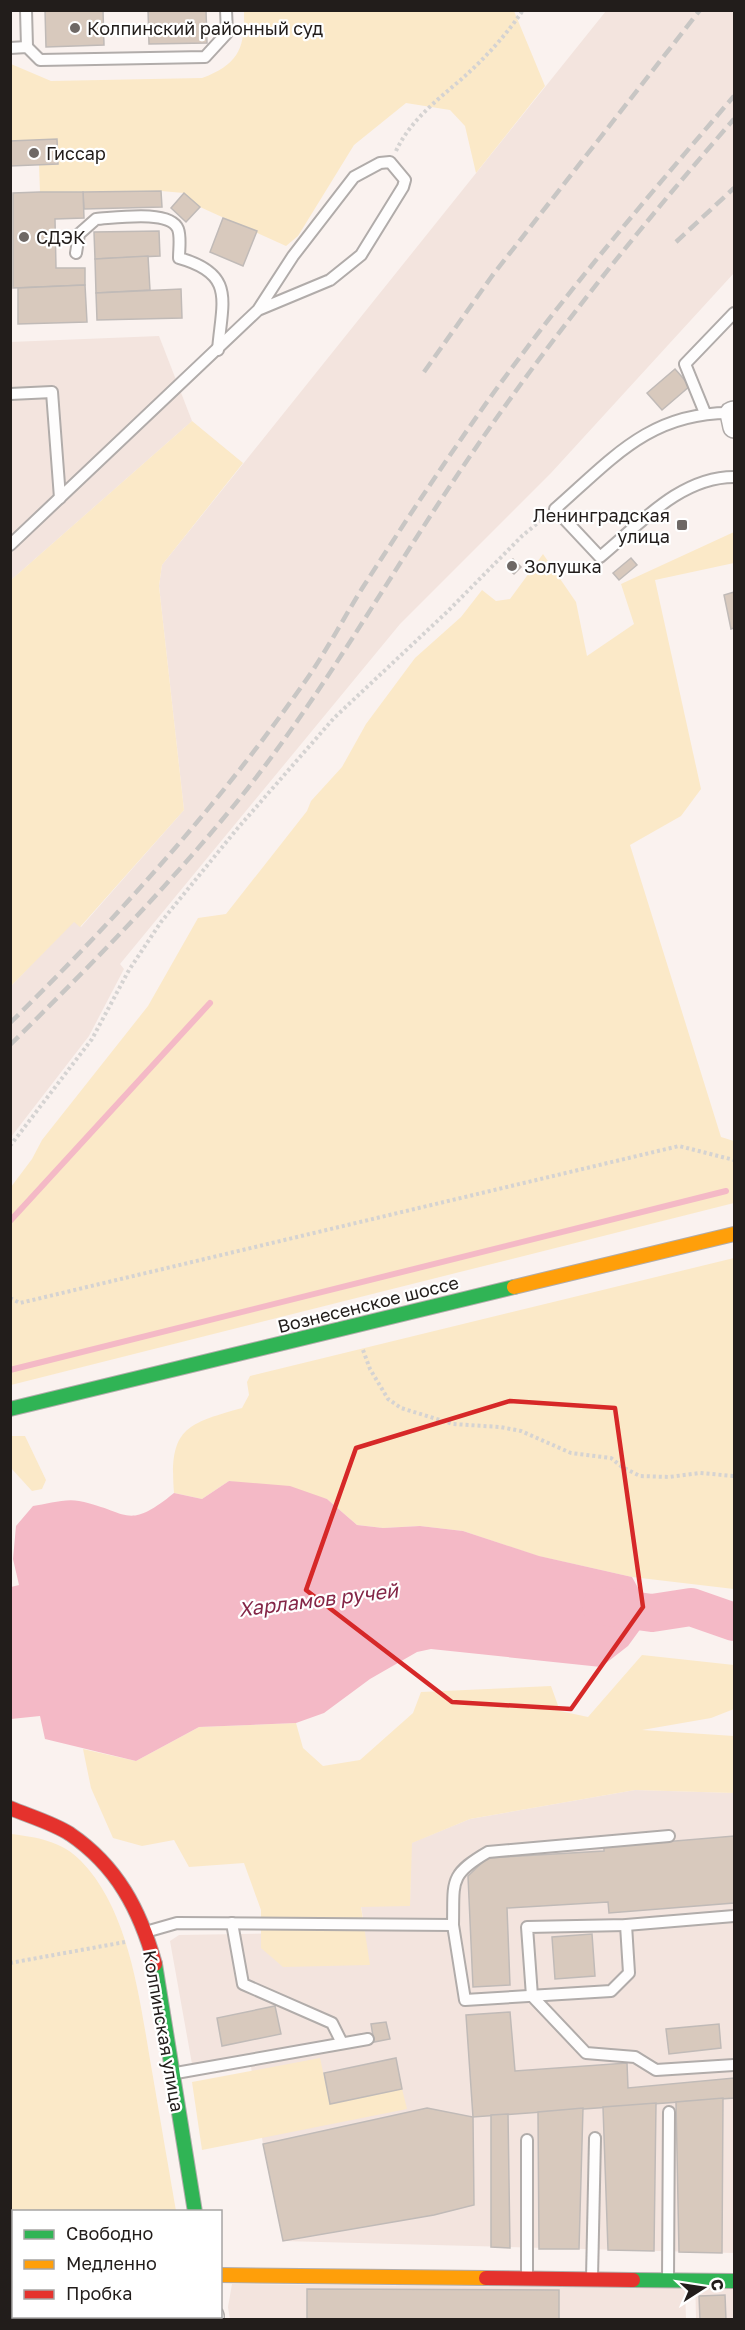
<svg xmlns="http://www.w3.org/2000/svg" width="745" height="2330" font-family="'Golos Text',sans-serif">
	<rect width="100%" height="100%" fill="#faf2ef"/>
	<g fill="#f3e4de">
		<polygon points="606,11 734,11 734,273 551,473 400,624 120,964 124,969 89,1036 11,1137 11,986 74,921 81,927 184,810 159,586 162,565"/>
		<polygon points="159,336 192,421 11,580 10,342"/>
		<polygon points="635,1790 734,1793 734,2253 283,2241 263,2144 249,2054 192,2064 170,1941 179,1935 365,1932 361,1906 410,1905 411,1843 470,1819"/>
		<polygon points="734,2273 734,2319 696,2319 695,2274"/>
		<polygon points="232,2284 685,2288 686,2319 230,2320 228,2307"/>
	</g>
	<g fill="#fbe9c8">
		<path d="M244,11h270l31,75 -69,87 -11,-47 -15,-16 -44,-7 -52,42 -56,91 -12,10 -86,-39 -16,-14 -23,-2 -121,1 -1,-27 19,-1 -1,-25 -46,2v-77l40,17 151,-3c37,-14 43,-30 42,-67z"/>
		<polygon points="192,421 243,463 162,565 159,586 184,810 80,927 74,922 11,986 11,580"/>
		<polygon points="734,532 734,563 655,580 701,789 681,816 630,845 721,1137 734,1141 734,1203 11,1385 11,1187 32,1159 42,1140 148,1006 198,918 226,914 307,811 311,801 342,767 366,724 415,658 461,617 482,590 496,601 510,599 543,554 576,602 587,656 634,624 621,584"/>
		<path d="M734,1258v331l-102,-12 -94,-21 -75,-25 -43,-5 -37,2 -26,-3 -30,-26 -98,-18 -27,18 -28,-6c-5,-64 11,-69 68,-85l7,-13 -2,-13 3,-6z"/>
		<polygon points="25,1436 46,1480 42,1489 32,1491 11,1468 11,1436"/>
		<polygon points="642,1655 734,1665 734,1709 711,1718 642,1730 734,1736 734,1793 635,1790 470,1819 412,1843 410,1906 361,1907 370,1965 283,1967 261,1948 261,1910 244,1863 189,1867 174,1840 142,1846 113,1838 91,1788 83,1749 136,1761 199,1727 296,1723 303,1748 323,1766 360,1760 413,1713 421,1692 551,1686 560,1711 588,1717"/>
		<path d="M11,1834c25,3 51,7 70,27 50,51 59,143 71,210 8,47 16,94 24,140l-162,1v104h181v3l-184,1z"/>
		<polygon points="320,2058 330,2104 402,2089 407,2109 202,2150 192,2082"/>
	</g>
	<path fill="#f4b9c6" d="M229,1481l61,5 37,13 30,26 26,3 37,-2 43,5 76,25 93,21 20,36 -24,33 -27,21 -170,-18 -14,3 -47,27 -46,34 -28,10 -97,4 -63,34 -91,-22 -5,-23 -29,3v-132l8,-2 -6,-26 3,-33 17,-20c14,-2 33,-8 46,-5 50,10 47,31 95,-8l28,6z"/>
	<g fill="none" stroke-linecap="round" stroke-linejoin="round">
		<g stroke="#f4b9c6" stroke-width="6">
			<polyline points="10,1221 210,1003"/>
			<polyline points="10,1370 726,1191"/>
		</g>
		<polyline stroke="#f4b9c6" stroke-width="38" points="601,1606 652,1613 691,1607 734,1622"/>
	</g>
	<g fill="#d8c9bd" stroke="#c0bab7" stroke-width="1.5">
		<polygon points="45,10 103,10 104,45 46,47"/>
		<polygon points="148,10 206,10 207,43 149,44"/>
		<polygon points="57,139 58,164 10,166 10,141"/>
		<polygon points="161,191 162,207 84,209 83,192"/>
		<polygon points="40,192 83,192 84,218 55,219 56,268 85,268 85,285 13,288 13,193"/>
		<polygon points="184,193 200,207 186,222 171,208"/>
		<polygon points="223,218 257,231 243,266 210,252"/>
		<polygon points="159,231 160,256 95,259 94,232"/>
		<polygon points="148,256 150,290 96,293 95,259"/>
		<polygon points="85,285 87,322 18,324 18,288"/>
		<polygon points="181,289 182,318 97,320 96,293"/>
		<polygon points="675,369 690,386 662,410 647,393"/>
		<polygon points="631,558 637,565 619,580 613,573"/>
		<polygon points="513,559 521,567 514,574 506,567"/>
		<polygon points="734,592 734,628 731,629 724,595"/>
		<polygon points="734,1836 734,1903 609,1913 608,1902 507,1908 510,1985 473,1987 468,1876 487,1858 604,1851 604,1847"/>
		<polygon points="592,1934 595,1976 555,1979 552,1937"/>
		<polygon points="275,2006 281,2034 222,2046 217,2018"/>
		<polygon points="510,2012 515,2071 627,2063 628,2088 734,2078 734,2098 473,2117 466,2015"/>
		<polygon points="386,2022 390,2039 374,2042 371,2024"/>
		<polygon points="719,2024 721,2048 669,2054 666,2029"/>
		<polygon points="396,2058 402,2089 330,2104 324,2073"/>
		<polygon points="723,2098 722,2253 679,2252 676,2102"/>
		<polygon points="656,2103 654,2251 608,2250 603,2107"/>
		<polygon points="427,2108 473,2117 474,2205 434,2215 283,2241 263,2144"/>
		<polygon points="583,2108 579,2249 539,2249 538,2112"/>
		<polygon points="508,2114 510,2248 491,2247 491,2115"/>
		<polygon points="307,2289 559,2290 559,2320 307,2320"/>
		<polygon points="725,2295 726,2320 700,2320 699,2296"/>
	</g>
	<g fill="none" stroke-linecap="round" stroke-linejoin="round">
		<g stroke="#b1acaa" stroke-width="14">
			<g id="lane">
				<polyline points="26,10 27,47"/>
				<polyline points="10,48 27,47 40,60 205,57 227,33 226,10"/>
				<path d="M76,253l3,-19 17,-15c19,-1 74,-10 82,10 3,8 1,20 1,29 57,16 43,43 39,92"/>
				<polyline points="10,394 52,392 60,498"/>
				<polyline points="705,413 685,364 734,313"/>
				<path d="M731,413c-81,-1 -119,46 -176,96l45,48c40,-33 80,-80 134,-80"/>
				<polyline points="10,545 258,310 293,256 354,177 380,163 390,162 405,180 403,187 361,255 330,280 258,310"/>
				<polyline points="734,1916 626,1925 527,1927 532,1996 586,2053 635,2057 656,2070 734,2065"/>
				<polyline points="232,1923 243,1984 332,2023 342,2043"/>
				<polyline points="453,1925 465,2000 611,1991 629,1973 626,1925"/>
				<path d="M149,1931l28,-8 276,2c1,-43 -5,-50 35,-73l181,-16"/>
				<polyline points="176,2073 368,2039"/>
				<polyline points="527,2277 527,2140"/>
				<polyline points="592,2278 595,2138"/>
				<polyline points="668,2279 669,2112"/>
			</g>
		</g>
		<g stroke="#b1acaa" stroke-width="24">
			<g id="street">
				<polyline points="734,412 731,413 734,427"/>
				<polyline points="213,2316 213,2320"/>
			</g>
		</g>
		<g stroke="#b1acaa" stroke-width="16">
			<g id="fast">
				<polyline points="10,1409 514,1287"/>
				<polyline points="155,1964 195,2212"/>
				<polyline points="633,2280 734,2281"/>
			</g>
		</g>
		<g stroke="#b1acaa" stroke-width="16">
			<g id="slow">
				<polyline points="514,1287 734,1234"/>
				<polyline points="220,2275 486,2278"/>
			</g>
		</g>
		<g stroke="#b1acaa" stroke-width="16">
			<g id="jam">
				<path d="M10,1808c19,8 43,15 60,26 47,32 70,76 85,130"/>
				<polyline points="486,2278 633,2280"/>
			</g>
		</g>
		<g stroke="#d5d3d2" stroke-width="4" stroke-dasharray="3 3" stroke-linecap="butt">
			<path d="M396,151c15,-32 43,-52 69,-75 20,-18 43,-43 58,-66"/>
			<polyline points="10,1146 92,1039 129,970 161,922 237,829 334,718 448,611 522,536 545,517"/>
			<polyline points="10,1298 20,1303 679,1146 734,1160"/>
			<polyline points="363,1350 370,1369 388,1399 401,1408 453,1424 500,1427 521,1431 571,1453 611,1458 622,1467 640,1476 669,1477 700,1473 734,1476"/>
			<polyline points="10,1963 125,1942"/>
		</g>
		<use href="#lane" stroke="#fefdfd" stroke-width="10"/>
		<use href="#street" stroke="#fefdfd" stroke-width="21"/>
		<use href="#fast" stroke="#30b455" stroke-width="14"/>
		<use href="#slow" stroke="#ff9f0a" stroke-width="14"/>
		<use href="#jam" stroke="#e5322d" stroke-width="14"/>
		<g stroke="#c8c6c4" stroke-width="4.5" stroke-dasharray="12 6" stroke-linecap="butt">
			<polyline points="676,242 734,188"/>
			<polyline points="424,372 492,276 700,10"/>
			<path d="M10,1023c108,-106 207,-216 294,-340 22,-31 39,-64 59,-96 42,-65 84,-129 129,-192 75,-104 159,-202 242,-299"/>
			<path d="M10,1045c83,-82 165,-165 238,-257 75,-96 136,-203 204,-305 85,-128 181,-248 282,-364"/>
		</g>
	</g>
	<path fill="none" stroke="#d62828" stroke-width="4.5" stroke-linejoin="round" d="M510,1401l105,7 28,199 -72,102 -119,-7 -146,-112 50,-142z"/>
	<g fill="#6e6865" stroke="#fff" stroke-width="2">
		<circle cx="75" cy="28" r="6"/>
		<circle cx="34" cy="153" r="6"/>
		<circle cx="24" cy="237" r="6"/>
		<rect x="676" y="519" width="12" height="12" rx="3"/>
		<circle cx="512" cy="566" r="6"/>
	</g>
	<g text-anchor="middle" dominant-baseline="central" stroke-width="4.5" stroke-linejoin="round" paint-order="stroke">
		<g font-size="18" fill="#221d1b" stroke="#fff" text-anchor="start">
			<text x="87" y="28">Колпинский районный суд</text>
			<text x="46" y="153">Гиссар</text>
			<text x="36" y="237">СДЭК</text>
			<text x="670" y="515" text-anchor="end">Ленинградская<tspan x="670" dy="21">улица</tspan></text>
			<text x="524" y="566">Золушка</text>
		</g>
		<g font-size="18" fill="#221d1b" stroke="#fff">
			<text transform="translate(368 1304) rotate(-14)">Вознесенское шоссе</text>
			<text transform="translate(164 2031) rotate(80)">Колпинская улица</text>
		</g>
		<g font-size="20" font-style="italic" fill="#842647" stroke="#fff">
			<text transform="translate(318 1599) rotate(-7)">Харламов ручей</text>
		</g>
	</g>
	<rect width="745" height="2330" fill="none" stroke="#221d1b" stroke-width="24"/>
	<rect x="12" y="2210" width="210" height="108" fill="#ffffff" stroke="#a7a5a4" stroke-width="1.5"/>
	<rect x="24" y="2230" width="30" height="9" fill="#30b455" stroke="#a7a5a4" stroke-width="1.5"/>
	<text x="66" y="2240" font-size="18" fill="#221d1b">Свободно</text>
	<rect x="24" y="2260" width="30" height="9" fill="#ff9f0a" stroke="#a7a5a4" stroke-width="1.5"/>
	<text x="66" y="2270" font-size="18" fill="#221d1b">Медленно</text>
	<rect x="24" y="2290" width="30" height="9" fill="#e5322d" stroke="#a7a5a4" stroke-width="1.5"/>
	<text x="66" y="2300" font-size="18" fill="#221d1b">Пробка</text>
	<g transform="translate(703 2288) rotate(78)" stroke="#ffffff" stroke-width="4.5" paint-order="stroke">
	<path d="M0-4.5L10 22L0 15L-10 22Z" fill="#221d1b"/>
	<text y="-9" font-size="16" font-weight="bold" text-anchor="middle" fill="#221d1b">С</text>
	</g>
</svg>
